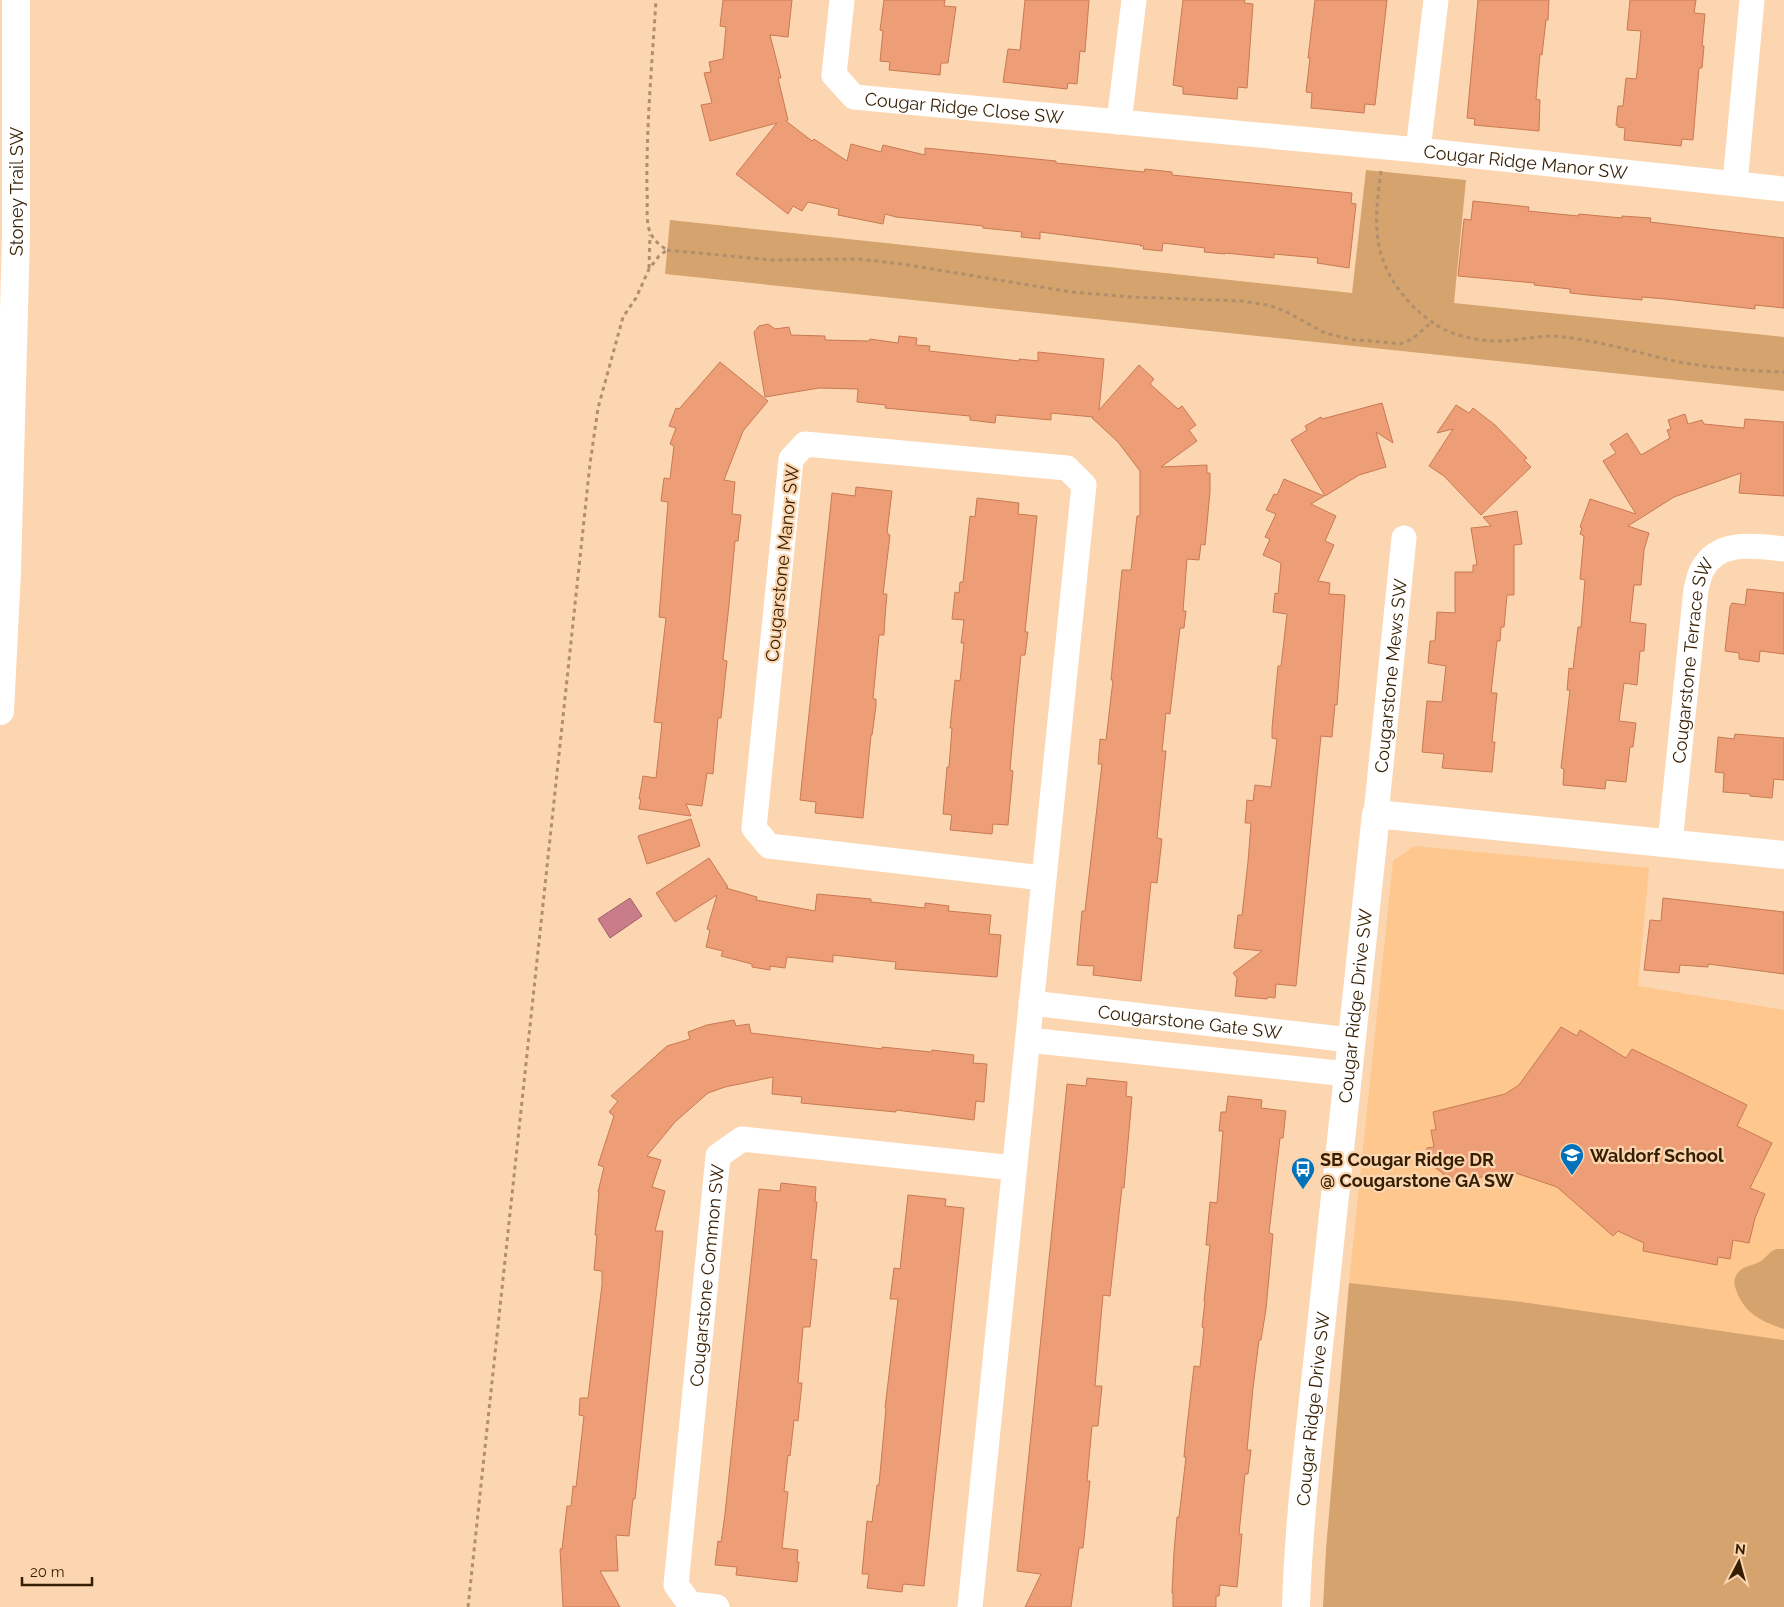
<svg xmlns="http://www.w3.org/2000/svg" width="1784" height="1607" font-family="Raleway,sans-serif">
	<rect width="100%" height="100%" fill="#fcd6b0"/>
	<polygon fill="#fdc78d" points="1414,846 1649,868 1638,986 1784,1010 1784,1340 1523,1302 1349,1283 1393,861"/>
	<g fill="#d5a36e">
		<polygon points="1366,170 1466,180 1454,303 1784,337 1784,391 665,274 670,220 1352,293"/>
		<path d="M1776,1249h8v80c-21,-7 -39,-15 -47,-37 -3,-6 -4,-12 0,-18 6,-9 16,-8 24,-13 6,-4 8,-9 15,-12z"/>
		<polygon points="1349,1283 1523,1302 1784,1340 1784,1607 1323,1607 1326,1549"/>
	</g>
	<polygon fill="#c97d8b" stroke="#9d6062" points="630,898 642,916 610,938 598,919"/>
	<g fill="#ee9e76" stroke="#c77a53">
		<polygon points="723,0 792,0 788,37 770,35 781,78 778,78 788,120 786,121 812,141 814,139 847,161 851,144 881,152 883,145 925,155 925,148 1056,161 1056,163 1144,172 1145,169 1172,172 1172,175 1352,193 1351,203 1356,204 1349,268 1317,263 1318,258 1274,254 1274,258 1225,253 1225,254 1204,252 1205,248 1163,243 1162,251 1143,249 1144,246 1140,246 1141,245 1040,232 1040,239 1021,237 1022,232 983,228 983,226 896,217 885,214 883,224 838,215 839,209 808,202 802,211 793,206 788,214 736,174 777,123 710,141 701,105 712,103 704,73 711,72 709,62 723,59 726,27 720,26"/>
		<polygon points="884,0 945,0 944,6 956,7 948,63 941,63 940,75 889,70 890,62 880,61 883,31 880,30"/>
		<polygon points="1025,0 1089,0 1085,52 1080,51 1077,84 1068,83 1067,89 1003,82 1008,49 1020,50"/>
		<polygon points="1183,0 1245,0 1244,3 1253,4 1247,88 1238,87 1237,99 1183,94 1183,87 1173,85"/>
		<polygon points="1315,0 1387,0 1375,105 1365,104 1364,113 1311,108 1312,93 1306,92 1310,58 1308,58"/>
		<polygon points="1478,0 1549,0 1548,20 1546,20 1542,55 1540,54 1536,99 1540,100 1539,131 1474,125 1475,119 1467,118"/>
		<polygon points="1630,0 1696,0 1694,13 1705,14 1702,46 1704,46 1702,68 1699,68 1693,140 1682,139 1681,146 1624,140 1625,128 1618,127 1618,125 1616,125 1618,106 1623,106 1626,78 1636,79 1637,73 1641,31 1627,30"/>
		<polygon points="1473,201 1529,207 1528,211 1578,216 1579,214 1622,218 1622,216 1651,218 1650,222 1784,238 1784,308 1755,305 1755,309 1666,299 1642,297 1642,300 1588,295 1570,293 1570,289 1534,285 1535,283 1458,276 1464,219 1471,220"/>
		<polygon points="768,324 775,329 789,327 791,335 825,336 825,340 869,341 870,339 898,343 899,336 917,338 916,345 930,346 929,351 1019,361 1019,359 1038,361 1038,352 1104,359 1099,410 1139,365 1154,379 1150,384 1178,409 1182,406 1196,425 1189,430 1197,441 1161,467 1207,465 1207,473 1210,473 1210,492 1205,545 1201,544 1199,560 1187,559 1183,611 1186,611 1184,628 1180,628 1170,714 1166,713 1162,751 1166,751 1157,838 1162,839 1157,883 1151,882 1141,981 1093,975 1094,966 1077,965 1082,911 1085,911 1102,764 1098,764 1100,739 1106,740 1113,680 1111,680 1122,570 1131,570 1137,516 1140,516 1140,471 1118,442 1092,418 1093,417 1051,413 1051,420 996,415 995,423 970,420 970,416 885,408 886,405 857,402 858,389 819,388 765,397 754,332 759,326"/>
		<polygon points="720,362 768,401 743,431 724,480 735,482 732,514 741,515 738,541 735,541 729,605 723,660 727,661 721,718 718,718 713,774 707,773 702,806 686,804 691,816 639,809 641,799 639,799 643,776 656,778 662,723 654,722 666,618 659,617 668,502 661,501 664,478 670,479 674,446 670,444 676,428 669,426 676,408 679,409"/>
		<polygon points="1382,403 1393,443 1376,432 1386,467 1359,475 1325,496 1291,440 1307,430 1305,426 1321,417 1322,419"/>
		<polygon points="1456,405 1469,413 1473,408 1495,425 1527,458 1524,460 1531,467 1481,515 1444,476 1429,466 1453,429 1437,433"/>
		<polygon points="1685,414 1688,424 1702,420 1704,424 1744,428 1745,419 1784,422 1784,496 1739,493 1741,473 1674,497 1628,526 1649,533 1644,550 1641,585 1634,585 1630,622 1646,624 1644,651 1640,651 1637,685 1624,683 1619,721 1636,723 1633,747 1630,747 1626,782 1606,780 1605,789 1563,785 1564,769 1561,768 1570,690 1567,690 1569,668 1573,669 1578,627 1581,627 1585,580 1580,579 1584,536 1580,534 1582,528 1580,527 1590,499 1636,514 1603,461 1616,453 1610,444 1627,433 1641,455 1670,438 1667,430 1671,429 1668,420"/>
		<polygon points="1284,479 1324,496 1311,504 1336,516 1325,541 1334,545 1318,581 1330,583 1329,594 1345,595 1337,705 1335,704 1332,737 1321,736 1296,986 1276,984 1275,998 1268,997 1267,999 1235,996 1237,978 1233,973 1262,951 1234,948 1238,915 1242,915 1248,862 1251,823 1245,823 1247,800 1253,801 1255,785 1271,787 1277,739 1272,738 1272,728 1278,666 1281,666 1287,614 1273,612 1275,593 1278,594 1281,563 1263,555 1270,539 1265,537 1276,514 1266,510 1274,494 1277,495"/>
		<polygon points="856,487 892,491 887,533 890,535 883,594 887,594 885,617 884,635 879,635 873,699 876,699 876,706 872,735 871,735 863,818 815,813 816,802 800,800 832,493 855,496"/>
		<polygon points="977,498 1019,503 1018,514 1037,516 1025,632 1028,632 1025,655 1021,655 1015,714 1010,770 1013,771 1008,825 993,824 992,834 950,830 952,815 943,814 947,767 949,767 952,728 950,728 955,680 960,681 964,643 961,643 964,620 952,619 955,592 959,593 960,582 963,582 970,516 975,517"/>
		<polygon points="1517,511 1522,544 1514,545 1514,595 1507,595 1504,627 1501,627 1500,641 1497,641 1491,693 1497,693 1492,742 1495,742 1492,772 1442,768 1444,754 1422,752 1427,701 1442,702 1446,666 1428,663 1430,641 1435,641 1437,612 1455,613 1455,572 1473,572 1473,565 1477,565 1471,528 1491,526 1483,517"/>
		<polygon points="1747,589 1784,593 1784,654 1760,651 1759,662 1739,659 1739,653 1725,651 1730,607 1732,603 1745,605"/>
		<polygon points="1735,734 1784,738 1784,780 1774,779 1772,798 1750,796 1750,794 1723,792 1724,773 1715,772 1718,737 1734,739"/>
		<polygon points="691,819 700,846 647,864 638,836"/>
		<polygon points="709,858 728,887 726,888 757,897 756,900 815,911 817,894 871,899 871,902 925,908 925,903 949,906 948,911 991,915 989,934 1001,935 997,977 895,969 896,962 833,955 833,962 787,957 785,968 770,966 770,970 752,967 752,964 721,956 723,951 706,947 710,930 707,929 717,895 675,922 656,893"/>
		<polygon points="1663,898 1784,912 1784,974 1708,964 1708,967 1680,965 1679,973 1644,970 1650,920 1661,921"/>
		<polygon points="734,1020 736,1026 749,1024 751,1033 882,1049 882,1047 931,1052 932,1050 974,1055 973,1063 987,1064 984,1102 976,1101 974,1120 896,1110 896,1112 801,1103 802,1097 772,1094 773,1077 725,1087 708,1093 675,1122 647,1156 661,1160 652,1187 665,1191 655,1231 663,1231 635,1499 633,1499 629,1536 616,1535 618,1571 600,1571 620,1607 563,1607 560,1549 562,1549 567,1506 571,1506 573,1486 576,1487 584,1416 579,1415 580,1398 588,1398 602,1285 602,1271 594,1270 597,1235 595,1235 599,1192 598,1192 604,1167 598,1165 614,1116 609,1112 618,1101 611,1096 667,1046 690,1039 688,1032 707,1025"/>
		<polygon points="1561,1027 1577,1036 1580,1030 1626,1058 1632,1049 1747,1105 1737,1126 1772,1143 1750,1188 1765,1194 1755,1218 1749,1243 1733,1240 1730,1259 1718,1257 1717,1265 1643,1251 1644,1243 1618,1231 1613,1236 1557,1187 1513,1172 1444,1183 1443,1173 1426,1162 1427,1148 1434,1147 1431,1130 1436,1130 1433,1112 1505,1094 1519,1085"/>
		<polygon points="1087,1078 1127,1082 1126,1096 1132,1097 1124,1188 1122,1187 1110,1296 1103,1295 1095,1386 1102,1386 1098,1426 1092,1426 1087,1481 1090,1481 1083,1548 1079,1548 1071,1607 1025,1607 1041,1574 1017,1571 1067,1084 1086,1086"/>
		<polygon points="1228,1096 1262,1100 1261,1108 1286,1111 1283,1138 1280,1138 1269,1233 1273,1234 1266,1309 1261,1340 1259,1340 1253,1388 1247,1450 1251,1450 1248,1474 1245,1474 1239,1534 1242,1534 1237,1587 1220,1585 1219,1596 1216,1596 1216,1607 1173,1607 1173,1593 1172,1593 1174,1552 1177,1517 1179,1517 1186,1457 1184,1457 1186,1435 1194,1366 1200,1367 1204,1328 1202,1327 1205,1301 1204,1301 1210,1245 1206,1245 1210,1202 1217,1203 1223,1131 1219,1131 1221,1112 1226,1112"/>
		<polygon points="781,1183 816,1187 815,1202 817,1202 811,1259 817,1260 810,1327 803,1327 798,1383 802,1383 798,1421 794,1420 790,1456 788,1455 784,1491 788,1492 782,1548 798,1550 797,1562 799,1562 797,1582 736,1575 737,1567 715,1565 718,1541 721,1542 725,1514 759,1189 780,1191"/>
		<polygon points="908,1195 946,1199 945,1206 964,1208 924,1586 903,1584 902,1592 867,1588 869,1574 862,1574 867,1521 872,1522 877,1485 879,1485 886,1408 885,1408 898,1299 890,1299 894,1268 900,1269"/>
	</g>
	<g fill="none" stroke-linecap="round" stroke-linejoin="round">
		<g stroke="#b08f6d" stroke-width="3" stroke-dasharray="4 4" stroke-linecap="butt">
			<path d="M1381,171c-3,24 -7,50 -2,75 6,30 28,59 53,76 15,12 41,18 61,19 20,1 40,-5 60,-5 10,1 20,2 30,4 32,5 63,15 96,22 34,6 70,9 105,10"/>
			<polyline points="667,250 771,260 858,259 902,264 1071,292 1132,297 1241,301 1268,305 1285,311 1325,333 1354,340 1372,341 1400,344 1412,339 1432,322"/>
			<polyline points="649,268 650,235"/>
			<path d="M468,1607l122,-1143 8,-56 25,-91 13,-19 13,-29 10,-13 8,-6c-6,-4 -12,-8 -16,-16 -6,-11 -3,-29 -4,-42 -1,-64 5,-128 9,-192"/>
		</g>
		<g stroke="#fff" stroke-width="25">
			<path id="s1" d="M842,0l-8,75 20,22 564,53 366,39"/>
			<polyline points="1119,122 1134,0"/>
			<polyline points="1418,150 1436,0"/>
			<polyline points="1735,183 1752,0"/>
			<path id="s2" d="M1376,814l28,-276"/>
			<path id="s3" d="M1670,843l26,-254c2,-6 3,-14 6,-19 16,-31 53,-24 82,-21"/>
			<path id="s4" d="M1031,1003l319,37"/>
			<polyline points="1028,1040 1347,1074"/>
			<path id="s5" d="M717,1607l-27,-3 -14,-19 42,-429 24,-17 272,29"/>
			<polyline points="970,1607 1084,485 1067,468 805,444 791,459 754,828 769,846 1042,878"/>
		</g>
		<path stroke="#fff" stroke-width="28" id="s6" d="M1296,1607c3,-100 17,-200 27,-299 17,-165 34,-330 53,-494l408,41"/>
		<path stroke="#fff" stroke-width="28" id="s7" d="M0,711l7,-140 9,-336v-235"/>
	</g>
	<defs>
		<g id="school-pin" transform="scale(1.25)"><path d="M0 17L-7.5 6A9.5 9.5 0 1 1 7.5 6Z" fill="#0071bb" stroke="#fcd6b0"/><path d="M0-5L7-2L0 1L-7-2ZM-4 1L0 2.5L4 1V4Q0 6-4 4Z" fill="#fff"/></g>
		<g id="bus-pin" transform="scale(1.25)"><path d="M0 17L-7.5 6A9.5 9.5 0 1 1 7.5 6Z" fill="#0071bb" stroke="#fcd6b0"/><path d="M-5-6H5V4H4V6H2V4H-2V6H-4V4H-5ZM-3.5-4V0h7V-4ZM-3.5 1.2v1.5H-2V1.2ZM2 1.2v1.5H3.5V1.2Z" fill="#fff"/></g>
	</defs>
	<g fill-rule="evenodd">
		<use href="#school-pin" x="1572" y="1155"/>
		<use href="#bus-pin" x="1303" y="1169"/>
	</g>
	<g text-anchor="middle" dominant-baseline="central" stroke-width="4.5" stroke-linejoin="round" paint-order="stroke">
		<g font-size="18" fill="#351e02" stroke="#fcd6b0">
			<text stroke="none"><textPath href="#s1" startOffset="216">Cougar Ridge Close SW</textPath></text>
			<text stroke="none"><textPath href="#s1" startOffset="780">Cougar Ridge Manor SW</textPath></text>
			<text stroke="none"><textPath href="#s7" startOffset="520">Stoney Trail SW</textPath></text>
			<text transform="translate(782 563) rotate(-84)">Cougarstone Manor SW</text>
			<text stroke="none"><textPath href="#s3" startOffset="184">Cougarstone Terrace SW</textPath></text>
			<text stroke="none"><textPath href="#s2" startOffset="139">Cougarstone Mews SW</textPath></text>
			<text stroke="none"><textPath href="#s6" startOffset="604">Cougar Ridge Drive SW</textPath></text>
			<text stroke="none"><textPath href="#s4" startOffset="160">Cougarstone Gate SW</textPath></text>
			<text stroke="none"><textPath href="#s5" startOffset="362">Cougarstone Common SW</textPath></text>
			<text stroke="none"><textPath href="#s6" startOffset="199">Cougar Ridge Drive SW</textPath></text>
		</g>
		<g font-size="18" font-weight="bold" fill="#351e02" stroke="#fcd6b0" text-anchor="start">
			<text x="1590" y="1155">Waldorf School</text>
			<text x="1320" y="1159">SB Cougar Ridge DR<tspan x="1320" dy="21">@ Cougarstone GA SW</tspan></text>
		</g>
	</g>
	<g transform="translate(1739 1562) rotate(6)" stroke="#fcd6b0" stroke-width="4" paint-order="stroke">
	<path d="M0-4L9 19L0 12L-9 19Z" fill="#351e02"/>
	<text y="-8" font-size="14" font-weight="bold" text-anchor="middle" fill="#351e02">N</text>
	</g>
	<path d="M22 1577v8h70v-8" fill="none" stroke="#351e02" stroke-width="2.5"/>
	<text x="30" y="1577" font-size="15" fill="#351e02" stroke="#fcd6b0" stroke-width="4" paint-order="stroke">20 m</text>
</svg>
